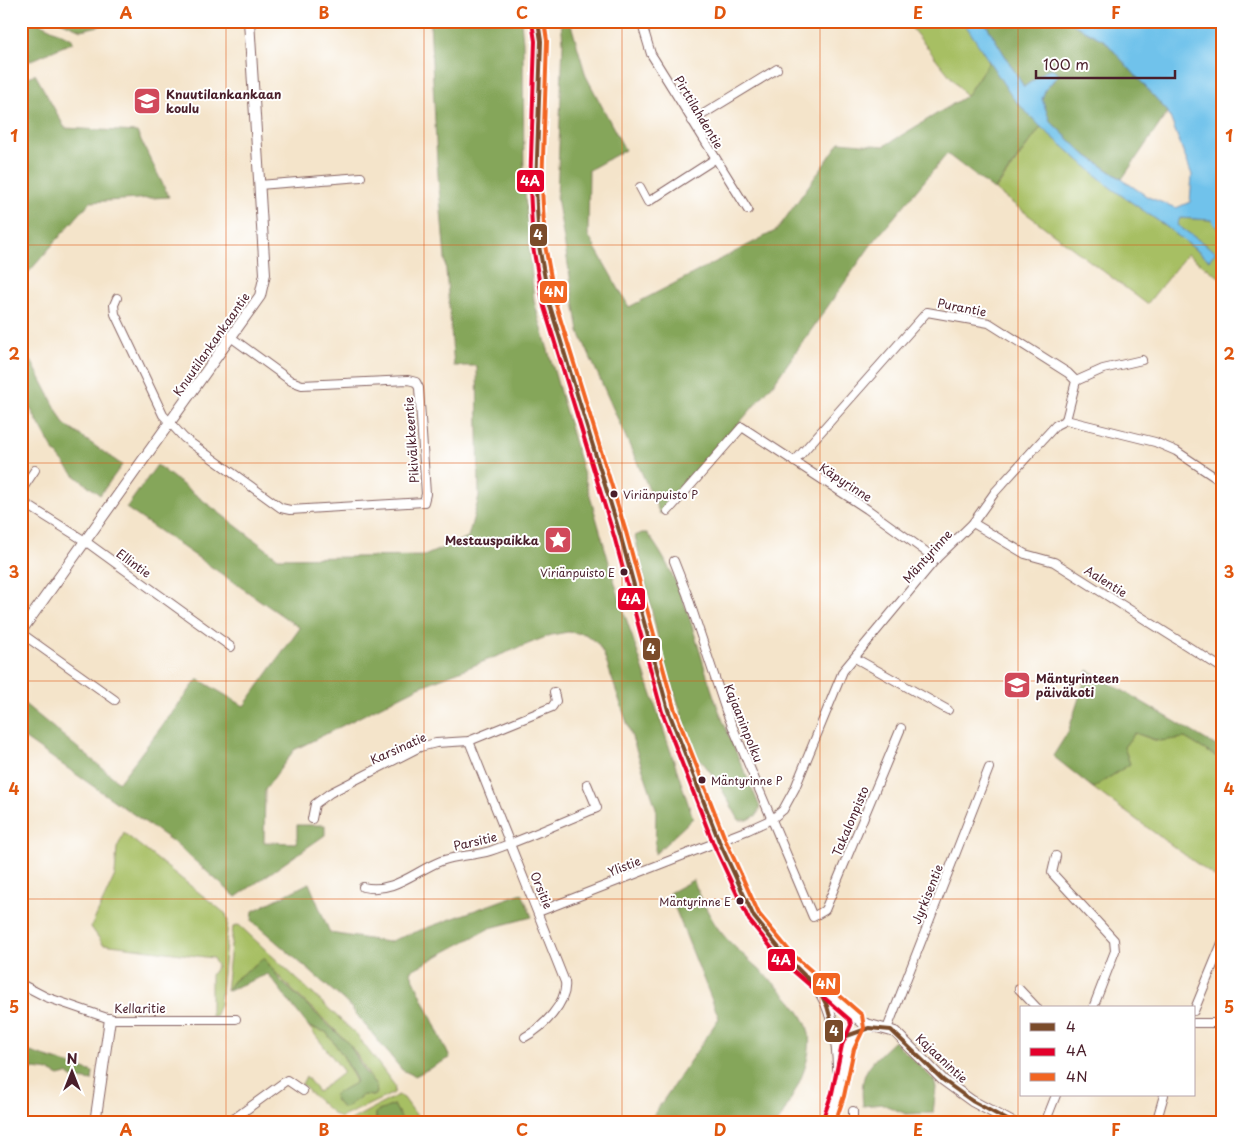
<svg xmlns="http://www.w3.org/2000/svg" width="1243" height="1144" font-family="'Playpen Sans',sans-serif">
	<rect width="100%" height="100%" fill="#fff"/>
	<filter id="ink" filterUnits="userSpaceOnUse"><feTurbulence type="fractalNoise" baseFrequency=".02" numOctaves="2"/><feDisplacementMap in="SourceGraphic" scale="10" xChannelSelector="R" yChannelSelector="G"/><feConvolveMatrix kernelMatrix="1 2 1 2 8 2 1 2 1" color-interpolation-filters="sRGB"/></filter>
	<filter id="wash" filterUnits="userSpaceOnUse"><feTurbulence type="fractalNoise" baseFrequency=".0096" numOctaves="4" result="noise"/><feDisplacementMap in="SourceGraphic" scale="20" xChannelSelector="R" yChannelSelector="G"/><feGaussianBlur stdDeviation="1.12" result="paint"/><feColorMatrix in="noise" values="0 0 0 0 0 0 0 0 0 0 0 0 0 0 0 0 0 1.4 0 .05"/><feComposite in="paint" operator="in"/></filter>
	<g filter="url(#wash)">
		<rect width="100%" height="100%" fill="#f4e4ca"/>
		<g fill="#a7bf64" stroke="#786f48">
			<polygon points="906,21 963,21 990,60 966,96"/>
			<polygon points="1041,127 1111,188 1164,225 1209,260 1215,252 1177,225 1180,218 1211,220 1222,234 1222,279 1187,254 1147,304 995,190"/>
			<polygon points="1135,733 1154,740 1185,738 1222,760 1222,882 1093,788 1130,764 1124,747"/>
			<polygon points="124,833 226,914 228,921 220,1005 215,1016 211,1016 211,975 217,966 213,958 103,944 91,927 115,875 117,848"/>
			<path d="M239,925l117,109 39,52 -1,7 -54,25c-4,-1 -37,-31 -38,-34l4,-8 12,16 26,-20 -35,-45 17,5 16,22 21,41 10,1 3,-11c-11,-13 -17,-30 -28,-42 -28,-30 -59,-51 -84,-85l-31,23 -7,10 7,-64z"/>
			<polygon points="398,1095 404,1098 422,1123 404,1123 394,1105 376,1112 376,1123 345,1123"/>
		</g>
		<g fill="#85a65a" stroke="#686242">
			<polygon points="21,21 35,21 72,39 73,42 21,65"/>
			<polygon points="60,21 122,21 81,30"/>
			<polygon points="430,21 521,21 523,42 524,181 534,301 619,597 693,818 655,854 656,808 604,655 598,644 585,634 568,632 551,635 419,687 294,750 265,790 264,842 297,843 297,825 325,825 325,835 236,897 172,841 21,736 21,701 119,782 198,679 244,706 300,628 126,508 157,465 278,558 424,556 468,537 479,497 477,366 454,366 437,163"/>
			<polygon points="561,21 570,21 586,76 625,150 589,170 588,235 629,307 777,230 840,142 884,146 966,96 990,60 1012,97 1041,127 994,190 947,154 871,245 774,383 660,514 579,332 557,197 563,42"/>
			<polygon points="984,21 1067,21 1105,41 1168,112 1122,179 1083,153 1050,121 1042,99 1045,90 1059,75 1050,68 1024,87"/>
			<polygon points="35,74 65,128 137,132 169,197 90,202 21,281 21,81"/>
			<polygon points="21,341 64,424 122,465 100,495 73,474 54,451 21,392"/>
			<path d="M642,533h5c36,47 47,103 65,158 13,39 32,78 48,116l-3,8 -9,5h-9l-21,-38 -24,-31 -33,-99 -26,-116z"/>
			<polygon points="1088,670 1218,747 1222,742 1222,760 1185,738 1159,741 1135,733 1124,747 1130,764 1093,788 1053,756 1068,732"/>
			<path d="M693,880c8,17 16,37 27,51 22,28 85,70 89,103 4,30 -17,63 -31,89h-130l71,-105 -50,-125z"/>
			<polygon points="309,883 330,933 388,942 522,893 532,917 490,928 410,971 450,1058 415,1076 402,1070 348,1004 252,921 253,911"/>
			<polygon points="264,958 281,981 350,1045 365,1072 376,1085 377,1093 373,1096 363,1095 345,1108 341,1107 334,1098 335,1094 355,1083 356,1079 342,1054 326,1032 309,1027 268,974 226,991 233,981"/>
			<path d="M894,1041l40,39 2,8 -3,25 -27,1 -24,-10 -19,2c-4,-36 6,-41 31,-65z"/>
			<polygon points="21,1049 93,1072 92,1081 72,1078 67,1074 59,1076 49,1071 34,1069 27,1072 21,1066"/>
			<polygon points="394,1105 404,1123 376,1123 376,1112"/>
		</g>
		<polygon fill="#6fc2eb" stroke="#5c708b" points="963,21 984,21 1024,87 1050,68 1059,74 1045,90 1042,99 1050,121 1083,153 1148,197 1176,208 1190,202 1192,175 1168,112 1105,41 1067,21 1222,21 1222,234 1211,220 1180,218 1177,225 1216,252 1209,260 1164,225 1111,188 1041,127 1012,97"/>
	</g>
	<g filter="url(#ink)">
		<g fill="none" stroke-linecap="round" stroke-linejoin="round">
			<g stroke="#866463" stroke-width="10">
				<g id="street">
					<polyline points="641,21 651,54 748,210"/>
					<polyline points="692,121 777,69"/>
					<polyline points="259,185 361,177"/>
					<polyline points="640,187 648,202 715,159"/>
					<polyline points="117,298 114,305 115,314 163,415 184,438 281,508 290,510 424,502 426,494 419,388 416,382 408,380 302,385 291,381 232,338"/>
					<polyline points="1076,381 1103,369 1142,360"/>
					<polyline points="794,462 927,312 989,323 1068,373 1076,381 1066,420"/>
					<polyline points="21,491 35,470"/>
					<polyline points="21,501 85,541 231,647"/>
					<polyline points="668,511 742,427 867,509 936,559"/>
					<polyline points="973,523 1025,554 1054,562 1222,668"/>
					<polyline points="674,561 687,594 726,711 813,917 825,910 901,728"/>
					<polyline points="21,633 115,700"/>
					<polyline points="855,658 948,710"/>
					<path d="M469,741l96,241c3,21 -23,46 -40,55"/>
					<polyline points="312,819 315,804 330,793 420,747 436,743 469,741 552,707 556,701 554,692"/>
					<polyline points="1056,856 1052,873 1114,940 1115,951 1093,1008"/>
					<path d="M363,887c30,7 52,-16 78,-26 16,-6 33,-5 49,-10 36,-12 71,-29 107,-43l-10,-24"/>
					<polyline points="538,912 748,830 772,819 783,810 795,788 843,671 936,559 973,523 995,492 1056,425 1066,420 1155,442 1176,451 1222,482"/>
					<polyline points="21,984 46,997 110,1019 236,1019"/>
					<polyline points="1019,989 1037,1008"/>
					<polyline points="1194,1011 1222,943"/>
					<polyline points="1194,1023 1222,1023"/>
					<polyline points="887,1029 989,768"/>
					<polyline points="853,1111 853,1123"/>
					<polyline points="228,1123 287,1080 303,1091"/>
					<polyline points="1045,1123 1056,1095"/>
					<polyline points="1156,1123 1164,1095"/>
				</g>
			</g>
			<g stroke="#866463" stroke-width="12">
				<g id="secondary">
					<polyline points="538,21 541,41 536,187 539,246 550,306 620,534 668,710 719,841 754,917 787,958 863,1023 895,1032 943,1080 972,1101 1013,1123"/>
					<polyline points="21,631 260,296 265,274 249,21"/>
					<path d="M817,988c21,28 22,74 21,107"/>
					<polyline points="842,1074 852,1035"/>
					<polyline points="95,1123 110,1019"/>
					<polyline points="828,1123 839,1091"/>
				</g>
			</g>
			<use href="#street" stroke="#fff" stroke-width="8"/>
			<use href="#secondary" stroke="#fff" stroke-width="10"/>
			<g stroke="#fff" stroke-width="8">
				<polyline id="bus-1" points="538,21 541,41 536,187 539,246 550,306 620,534 668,710 719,841 754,917 787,958 819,990 827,1006 834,1031 844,1037 869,1028 891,1030 943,1080 972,1101 1013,1123"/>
			</g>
			<g stroke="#fff" stroke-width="8">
				<polyline id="bus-2" points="532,22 535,41 530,187 533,247 544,307 614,536 662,712 713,843 749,920 783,962 850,1020 851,1025 842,1045 832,1093 822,1121"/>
			</g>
			<g stroke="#fff" stroke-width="8">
				<polyline id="bus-3" points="544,21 547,41 542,187 545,245 556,305 626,532 674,708 725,839 759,914 792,954 862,1015 864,1028 854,1049 844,1096 835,1123"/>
			</g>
			<use href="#bus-1" stroke="#7a4b2a" stroke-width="4"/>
			<use href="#bus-2" stroke="#e4002b" stroke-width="4"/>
			<use href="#bus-3" stroke="#f26522" stroke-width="4"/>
		</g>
	</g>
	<path fill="none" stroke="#e0560e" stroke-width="1" stroke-opacity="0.55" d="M226,21v1102M424,21v1102M622,21v1102M820,21v1102M1018,21v1102M21,245h1201M21,463h1201M21,681h1201M21,899h1201"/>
	<defs>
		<g id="school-square" transform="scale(1.4375)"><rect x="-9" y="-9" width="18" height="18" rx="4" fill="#d1495b" stroke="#fff"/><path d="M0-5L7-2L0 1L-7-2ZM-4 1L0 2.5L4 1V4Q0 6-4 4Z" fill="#fff"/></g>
		<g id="sight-square" transform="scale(1.4375)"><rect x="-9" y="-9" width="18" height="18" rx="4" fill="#d1495b" stroke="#fff"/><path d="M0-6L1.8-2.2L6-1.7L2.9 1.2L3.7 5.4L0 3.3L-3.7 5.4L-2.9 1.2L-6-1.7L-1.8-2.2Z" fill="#fff"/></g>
	</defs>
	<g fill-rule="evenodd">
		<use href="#school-square" x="147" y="101"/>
		<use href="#sight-square" x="558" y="540"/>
		<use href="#school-square" x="1017" y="685"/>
	</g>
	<g fill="#4a1f2b" stroke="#fff" stroke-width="2">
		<circle cx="614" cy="494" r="4.5"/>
		<circle cx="624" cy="572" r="4.5"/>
		<circle cx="702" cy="780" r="4.5"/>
		<circle cx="740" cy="901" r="4.5"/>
	</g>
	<g text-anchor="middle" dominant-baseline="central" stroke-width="4" stroke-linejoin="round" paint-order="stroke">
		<g font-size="11" fill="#4a1f2b" stroke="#fff" text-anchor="start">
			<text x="623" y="494">Viriänpuisto P</text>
			<text x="615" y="572" text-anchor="end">Viriänpuisto E</text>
			<text x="711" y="780">Mäntyrinne P</text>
			<text x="731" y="901" text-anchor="end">Mäntyrinne E</text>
		</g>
		<g font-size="12" font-weight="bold" fill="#4a1f2b" stroke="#fff" text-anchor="start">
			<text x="166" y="94">Knuutilankankaan<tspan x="166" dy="14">koulu</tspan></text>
			<text x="539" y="540" text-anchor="end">Mestauspaikka</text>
			<text x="1036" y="678">Mäntyrinteen<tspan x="1036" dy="14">päiväkoti</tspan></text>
		</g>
		<g font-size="12" fill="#4a1f2b" stroke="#fff">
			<text transform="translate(699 112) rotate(59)">Pirttilahdentie</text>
			<text transform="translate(962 307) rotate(11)">Purantie</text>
			<text transform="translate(211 344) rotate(-55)">Knuutilankankaantie</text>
			<text transform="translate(411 440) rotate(-94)">Pikivälkkeentie</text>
			<text transform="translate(846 482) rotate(33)">Käpyrinne</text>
			<text transform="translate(927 556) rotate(-48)">Mäntyrinne</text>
			<text transform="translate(134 563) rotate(36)">Ellintie</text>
			<text transform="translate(1106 581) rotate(32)">Aalentie</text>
			<text transform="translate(744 723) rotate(68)">Kajaaninpolku</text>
			<text transform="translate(398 748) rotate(-24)">Karsinatie</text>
			<text transform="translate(850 821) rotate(-67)">Takalonpisto</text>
			<text transform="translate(475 841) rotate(-13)">Parsitie</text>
			<text transform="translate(624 866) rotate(-21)">Ylistie</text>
			<text transform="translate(542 890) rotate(68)">Orsitie</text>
			<text transform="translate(927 894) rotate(-68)">Jyrkisentie</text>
			<text x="140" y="1008">Kellaritie</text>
			<text transform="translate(942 1058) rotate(43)">Kajaanintie</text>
		</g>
	</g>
	<g stroke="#fff" stroke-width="2">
		<rect x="516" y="169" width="29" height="24" rx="5" fill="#e4002b"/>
		<rect x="529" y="223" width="19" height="24" rx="5" fill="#7a4b2a"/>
		<rect x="539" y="280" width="29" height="24" rx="5" fill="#f26522"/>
		<rect x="617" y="587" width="29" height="24" rx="5" fill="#e4002b"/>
		<rect x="642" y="637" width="19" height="24" rx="5" fill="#7a4b2a"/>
		<rect x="767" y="948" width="29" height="24" rx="5" fill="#e4002b"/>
		<rect x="812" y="972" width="29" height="24" rx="5" fill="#f26522"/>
		<rect x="824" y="1019" width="20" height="24" rx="5" fill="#7a4b2a"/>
	</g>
	<g font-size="14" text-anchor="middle" font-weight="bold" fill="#fff">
		<text x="530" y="186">4A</text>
		<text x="538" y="240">4</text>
		<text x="554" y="297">4N</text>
		<text x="631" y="604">4A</text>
		<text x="651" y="654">4</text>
		<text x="781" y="965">4A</text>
		<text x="826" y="989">4N</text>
		<text x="834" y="1036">4</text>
	</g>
	<rect width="1243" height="1144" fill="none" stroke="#fff" stroke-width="55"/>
	<rect x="1020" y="1006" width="175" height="90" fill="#ffffff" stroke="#b7a5aa"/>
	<rect x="1030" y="1023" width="25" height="8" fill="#7a4b2a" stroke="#b7a5aa"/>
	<text x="1066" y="1032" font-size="15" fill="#4a1f2b">4</text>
	<rect x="1030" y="1048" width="25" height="8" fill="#e4002b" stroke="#b7a5aa"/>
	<text x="1066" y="1056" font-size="15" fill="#4a1f2b">4A</text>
	<rect x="1030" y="1073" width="25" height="8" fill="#f26522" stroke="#b7a5aa"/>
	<text x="1066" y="1082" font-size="15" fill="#4a1f2b">4N</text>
	<g transform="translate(72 1072)" stroke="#ffffff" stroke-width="4" paint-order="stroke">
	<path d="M0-4L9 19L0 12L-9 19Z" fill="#4a1f2b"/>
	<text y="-8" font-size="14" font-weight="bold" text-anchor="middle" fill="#4a1f2b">N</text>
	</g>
	<path d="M1036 70v8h139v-8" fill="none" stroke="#4a1f2b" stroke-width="2.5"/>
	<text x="1043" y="70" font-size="15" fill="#4a1f2b" stroke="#ffffff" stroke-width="4" paint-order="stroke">100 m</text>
	<rect x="28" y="28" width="1188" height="1088" fill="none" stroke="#e0560e" stroke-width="2"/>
	<g font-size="16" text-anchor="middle" font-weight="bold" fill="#e0560e">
		<text x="126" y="19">A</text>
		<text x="324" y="19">B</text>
		<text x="522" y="19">C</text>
		<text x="720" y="19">D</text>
		<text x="918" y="19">E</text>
		<text x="1116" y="19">F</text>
		<text x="14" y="142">1</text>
		<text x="1229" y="142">1</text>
		<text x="14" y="360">2</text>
		<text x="1229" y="360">2</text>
		<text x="14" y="578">3</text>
		<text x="1229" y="578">3</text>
		<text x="14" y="795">4</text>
		<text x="1229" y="795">4</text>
		<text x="14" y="1013">5</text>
		<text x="1229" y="1013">5</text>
		<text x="126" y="1136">A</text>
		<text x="324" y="1136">B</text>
		<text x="522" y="1136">C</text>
		<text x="720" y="1136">D</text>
		<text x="918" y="1136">E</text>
		<text x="1116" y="1136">F</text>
	</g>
</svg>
